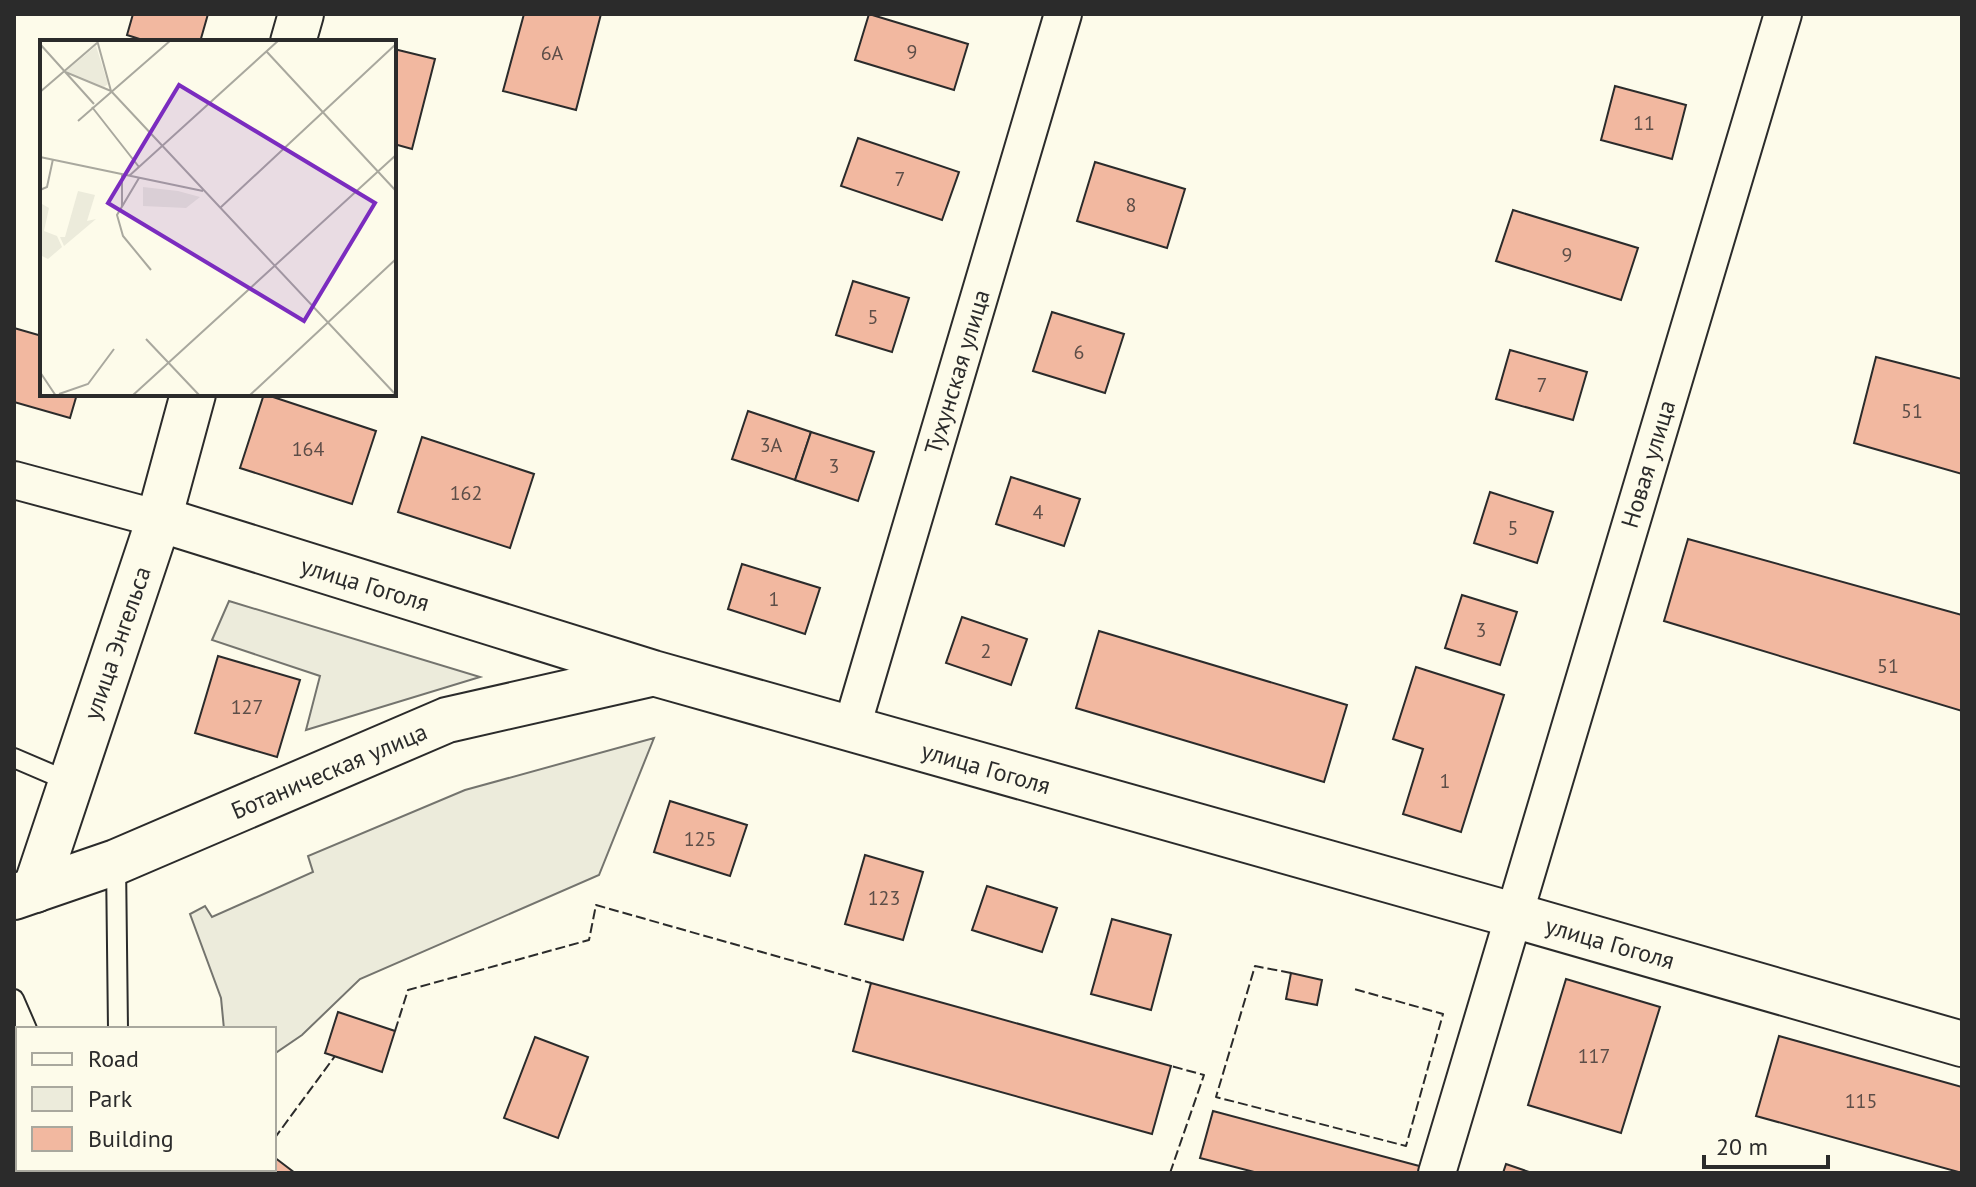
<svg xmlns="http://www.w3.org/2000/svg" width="1976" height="1187" font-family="'PT Sans',sans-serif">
	<rect width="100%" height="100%" fill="#fdfbea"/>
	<g fill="#ecebdb" stroke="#74746e" stroke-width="2">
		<polygon points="229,601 480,677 306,730 320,676 212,640"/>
		<polygon points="654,738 599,875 360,979 302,1035 274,1054 274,1029 224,1029 221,998 190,914 205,906 212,917 313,872 308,856 465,790"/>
	</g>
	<polygon fill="#eceadb" stroke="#74746e" stroke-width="2" points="18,1125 18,1169 78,1169 79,1173 14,1173 14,1126"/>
	<g fill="#f2b8a0" stroke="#2b2b2b" stroke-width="2">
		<polygon points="133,14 208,14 200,42 149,42 127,35"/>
		<polygon points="524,14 601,14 576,110 503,91"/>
		<polygon points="869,14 968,44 954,90 855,60"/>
		<polygon points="394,49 435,59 412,149 394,144"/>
		<polygon points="1615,86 1686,105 1672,159 1601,140"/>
		<polygon points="858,138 959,172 942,220 841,186"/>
		<polygon points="1095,162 1185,189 1167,248 1077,221"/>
		<polygon points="1513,210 1638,248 1621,300 1496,261"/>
		<polygon points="853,281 909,298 892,352 836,335"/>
		<polygon points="1052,312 1124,334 1105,393 1033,371"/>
		<polygon points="14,328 42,336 42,394 77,394 70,418 14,402"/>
		<polygon points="1510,350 1587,372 1573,420 1496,399"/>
		<polygon points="1876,357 1962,379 1962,474 1854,443"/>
		<polygon points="264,394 376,431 352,504 240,468"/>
		<polygon points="748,411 811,432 795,480 732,459"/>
		<polygon points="811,432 874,452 858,501 795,480"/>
		<polygon points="422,437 534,474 510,548 398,512"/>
		<polygon points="1011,477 1080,499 1064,546 996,524"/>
		<polygon points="1490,492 1553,512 1537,563 1474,543"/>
		<polygon points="1688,539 1962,615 1962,711 1664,621"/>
		<polygon points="742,564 820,588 805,634 728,609"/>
		<polygon points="1462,595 1517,612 1500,665 1445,648"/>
		<polygon points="962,617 1027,639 1011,685 946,663"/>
		<polygon points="1099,631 1347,705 1324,782 1076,708"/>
		<polygon points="218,656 300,680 277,757 195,733"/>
		<polygon points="1416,667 1504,695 1461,832 1403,814 1423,749 1393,739"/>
		<polygon points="670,801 747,825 730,876 654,852"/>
		<polygon points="865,855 923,872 903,940 845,924"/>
		<polygon points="987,886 1057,908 1042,952 972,930"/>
		<polygon points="1112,919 1171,935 1151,1010 1091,994"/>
		<polygon points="1291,973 1322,980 1317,1005 1286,999"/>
		<polygon points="1566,979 1660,1007 1621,1133 1528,1105"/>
		<polygon points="871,983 1171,1066 1152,1134 853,1051"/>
		<polygon points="338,1012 395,1031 382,1072 325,1053"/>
		<polygon points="1779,1036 1962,1087 1962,1173 1756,1116"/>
		<polygon points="535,1037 588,1057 558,1138 504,1118"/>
		<polygon points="1213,1111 1423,1167 1421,1173 1258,1173 1200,1158"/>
		<polygon points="274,1157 295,1173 249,1173 252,1169 274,1169"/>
		<polygon points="1506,1164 1532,1173 1503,1173"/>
	</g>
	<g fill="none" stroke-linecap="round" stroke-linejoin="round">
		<g stroke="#2b2b2b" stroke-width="22">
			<g id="lane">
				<polyline points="14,758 70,782"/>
				<polyline points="116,862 118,1029"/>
				<polyline points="14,999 27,1029"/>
				<polyline points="120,1169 120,1173"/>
			</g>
		</g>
		<g stroke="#2b2b2b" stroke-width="40">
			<g id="street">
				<polyline points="14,480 159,519"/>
				<polyline points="851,730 1063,14"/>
				<polyline points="1437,1173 1783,14"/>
			</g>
		</g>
		<g stroke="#2b2b2b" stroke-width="48">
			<g id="secondary">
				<polyline points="293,42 301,14"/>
				<polyline points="159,519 653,673 1513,915 1962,1044"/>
				<polyline points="35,890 159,519 193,394"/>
				<polyline points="14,897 116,862 447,720 650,674"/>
			</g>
		</g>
		<use href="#lane" stroke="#fdfbea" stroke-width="18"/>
		<use href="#street" stroke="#fdfbea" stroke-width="36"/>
		<use href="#secondary" stroke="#fdfbea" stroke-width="44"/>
		<g stroke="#2b2b2b" stroke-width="2" stroke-dasharray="10 4" stroke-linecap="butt">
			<polyline points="1291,973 1255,966 1216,1097 1406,1146 1443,1014 1354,989"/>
			<polyline points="395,1031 408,990 589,940 596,905 871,983"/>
			<polyline points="274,1139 335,1056"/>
			<polyline points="1170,1173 1204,1075 1171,1066"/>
		</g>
	</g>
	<g text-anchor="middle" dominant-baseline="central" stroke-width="6" stroke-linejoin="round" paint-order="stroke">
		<g font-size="20" fill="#5d4e48">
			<text x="912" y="52">9</text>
			<text x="552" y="53">6А</text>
			<text x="1644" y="123">11</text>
			<text x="900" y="179">7</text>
			<text x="1131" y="205">8</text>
			<text x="1567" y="255">9</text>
			<text x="873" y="317">5</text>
			<text x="1079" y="352">6</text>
			<text x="1542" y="385">7</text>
			<text x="1912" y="411">51</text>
			<text x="771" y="445">3А</text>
			<text x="308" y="449">164</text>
			<text x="834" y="466">3</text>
			<text x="466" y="493">162</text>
			<text x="1038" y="512">4</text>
			<text x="1513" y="528">5</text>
			<text x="774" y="599">1</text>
			<text x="1481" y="630">3</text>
			<text x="986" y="651">2</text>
			<text x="1888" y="666">51</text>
			<text x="247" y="707">127</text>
			<text x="1445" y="781">1</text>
			<text x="700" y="839">125</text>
			<text x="884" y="898">123</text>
			<text x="1594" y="1056">117</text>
			<text x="1861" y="1101">115</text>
		</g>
		<g font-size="24" fill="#2b2b2b" stroke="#fdfbea">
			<text transform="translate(957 372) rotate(-73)">Тухунская улица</text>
			<text transform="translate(1648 464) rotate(-73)">Новая улица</text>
			<text transform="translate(365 584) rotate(17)">улица Гоголя</text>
			<text transform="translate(117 643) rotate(-71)">улица Энгельса</text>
			<text transform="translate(986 768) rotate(16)">улица Гоголя</text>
			<text transform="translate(329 771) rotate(-23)">Ботаническая улица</text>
			<text transform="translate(1610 943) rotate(16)">улица Гоголя</text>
		</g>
	</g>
	<g transform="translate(40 40)">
		<rect width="356" height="356" fill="#fdfbea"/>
		<path d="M56,6l12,38 -4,3 -38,-16zM103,147l35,4 22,6 -14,11 -43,-2zM38,151l17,4 -8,26 9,-2 -32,27 -4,-9h5zM2,164l7,4 -5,23 13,5 5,11 -14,12 -8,-4z" fill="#ecebdb"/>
		<path fill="none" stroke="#a9a89e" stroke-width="2" d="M0,4l54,60M227,12l129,139M23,31l48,20 -14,-51M71,51l285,304M0,52l57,-49M52,67l47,60M38,81l93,-81M0,117l163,34M89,136l150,-136M99,138l-22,37 6,21 28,34M0,150l7,-3 6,-28M82,166v-32M180,168l176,-164M106,299l54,57M0,332l16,24M19,354l29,-10 26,-35M92,356l264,-241M209,356l147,-137"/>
		<path fill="#7b2cbf" fill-opacity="0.15" stroke="#7b2cbf" stroke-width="4" d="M139,45l196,118 -71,118 -196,-118z"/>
		<rect width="356" height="356" fill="none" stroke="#2b2b2b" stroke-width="4"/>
	</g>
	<rect width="1976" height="1187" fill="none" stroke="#2b2b2b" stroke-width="32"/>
	<rect x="16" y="1027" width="260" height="144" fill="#fdfbea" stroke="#a9a89e" stroke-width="2"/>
	<rect x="32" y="1053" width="40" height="12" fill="#fdfbea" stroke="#a9a89e" stroke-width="2"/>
	<text x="88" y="1067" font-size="24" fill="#2b2b2b">Road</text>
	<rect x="32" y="1087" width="40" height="24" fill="#ecebdb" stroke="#a9a89e" stroke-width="2"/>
	<text x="88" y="1107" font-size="24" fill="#2b2b2b">Park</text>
	<rect x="32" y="1127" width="40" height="24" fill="#f2b8a0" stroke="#a9a89e" stroke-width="2"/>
	<text x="88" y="1147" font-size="24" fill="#2b2b2b">Building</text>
	<path d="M1704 1155v12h124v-12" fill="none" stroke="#2b2b2b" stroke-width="4"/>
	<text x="1716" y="1155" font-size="24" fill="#2b2b2b" stroke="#fdfbea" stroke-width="6" paint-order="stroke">20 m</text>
</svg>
